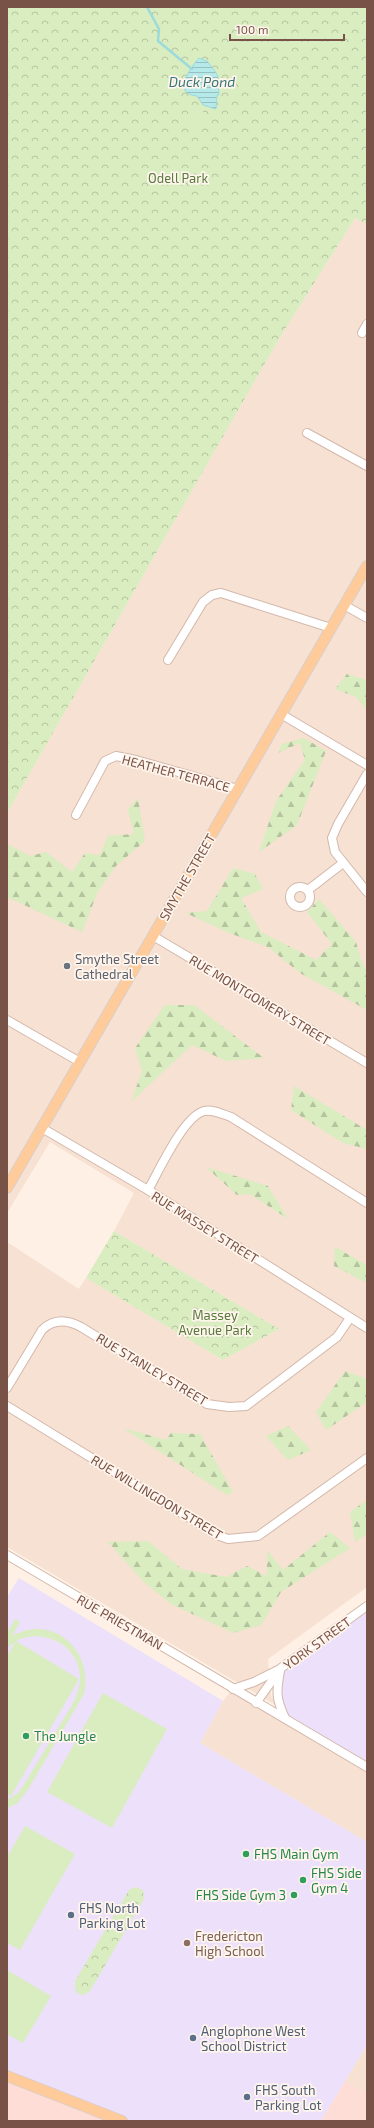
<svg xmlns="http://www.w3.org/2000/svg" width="374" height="2128" font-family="'Exo 2',sans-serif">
	<defs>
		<pattern id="forest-firs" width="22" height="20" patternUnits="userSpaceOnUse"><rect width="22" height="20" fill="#d9edc1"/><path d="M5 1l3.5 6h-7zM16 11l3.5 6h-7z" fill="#b5c39f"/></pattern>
		<pattern id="park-crowns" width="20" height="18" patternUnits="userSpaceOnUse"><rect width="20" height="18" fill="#d9edc1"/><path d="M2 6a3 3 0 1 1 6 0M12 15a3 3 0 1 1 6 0" fill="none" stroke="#b5c39f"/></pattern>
		<pattern id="water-rules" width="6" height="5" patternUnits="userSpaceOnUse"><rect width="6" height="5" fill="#b6e9e9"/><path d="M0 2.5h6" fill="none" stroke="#99bfbf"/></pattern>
	</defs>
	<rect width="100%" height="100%" fill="#fef0e4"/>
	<g fill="#f6e1d2">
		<polygon points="355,218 367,224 367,1587 268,1659 271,1696 279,1707 7,1547 7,1242 79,1289 86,1278 223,1360 279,1329 114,1231 134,1193 50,1142 7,1213 7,813 279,339"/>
		<polygon points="233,1689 367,1767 367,1842 200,1743 223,1701"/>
		<polygon points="367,2045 367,2094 345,2081"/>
	</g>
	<g fill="#ffddd7">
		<polygon points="7,2076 122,2121 7,2121"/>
		<polygon points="345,2081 367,2094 367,2121 321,2121"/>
	</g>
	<g fill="#ede0fa">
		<polygon points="19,1578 223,1701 200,1743 367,1842 367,2045 321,2121 122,2121 7,2076 7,1597"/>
		<polygon points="367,1606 367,1767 285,1718 278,1702 281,1668"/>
	</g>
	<g fill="url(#forest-firs)">
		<polygon points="347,674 367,680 367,710 356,697 335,689"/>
		<polygon points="304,738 326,751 297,825 259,852 276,801 305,760 300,743 278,753 282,744"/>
		<polygon points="138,798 145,841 116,866 98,891 82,932 7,897 7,844 30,856 46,852 72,872 85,853 100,855 108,836 134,834 128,809"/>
		<polygon points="233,868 255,874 263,889 241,898 261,932 316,960 332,944 307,912 319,899 356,942 361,960 367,972 367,1010 300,973 268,947 229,933 186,913 207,911"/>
		<polygon points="165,1005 194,1005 264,1058 226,1061 192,1045 131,1102 142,1071 135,1048"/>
		<polygon points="294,1086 367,1130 367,1149 343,1143 291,1110"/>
		<polygon points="206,1167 268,1186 288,1219 250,1194 237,1195"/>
		<polygon points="335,1247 367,1265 367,1283 334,1266"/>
		<polygon points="345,1371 367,1379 367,1402 326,1430 316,1412"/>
		<polygon points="288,1426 311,1450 288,1460 266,1436"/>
		<polygon points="123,1428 166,1440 171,1433 200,1434 233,1492 227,1495"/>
		<polygon points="367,1500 367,1534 355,1542 350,1512"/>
		<polygon points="330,1532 350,1548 281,1592 261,1625 233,1633 171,1604 143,1581 108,1542 148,1541 182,1569 226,1577 247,1566 267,1576 267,1550 283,1570"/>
	</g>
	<g fill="url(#park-crowns)">
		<polygon points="7,7 367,7 367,224 355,218 279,339 7,813"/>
		<polygon points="114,1231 279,1329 223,1360 86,1278"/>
		<polygon points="135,1887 143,1890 144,1899 90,1991 84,1995 79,1994 75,1990 75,1981 129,1890"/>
	</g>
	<g fill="#d9edc1">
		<polygon points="195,107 209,115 202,131 184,121"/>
		<path d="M15,1619l5,3 -8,14c40,-23 82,14 72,58l-55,94 -11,15 -11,5v-8l11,-7 7,-10c13,-21 25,-42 38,-63 6,-10 14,-21 16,-33 4,-17 -4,-35 -19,-44 -14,-8 -31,-9 -44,-2l63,38 -68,117 -4,-2v-138l8,-14 -8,6v-15z"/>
		<polygon points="103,1693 167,1729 112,1828 47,1792"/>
		<polygon points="25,1826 75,1854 20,1950 7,1943 7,1857"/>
		<polygon points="7,1970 51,1996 23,2043 7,2034"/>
	</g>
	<path fill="url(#water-rules)" stroke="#9cdbdc" d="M199,58l8,3 8,10 3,5 1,19h-2l-1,14 -13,-4 -6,-9c-26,-2 -7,-28 2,-38z"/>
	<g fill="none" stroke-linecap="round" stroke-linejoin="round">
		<polyline stroke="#9cdbdc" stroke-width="2.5" points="147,7 159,29 158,41 192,69"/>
		<g stroke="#d3b8ab" stroke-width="10">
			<g id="minor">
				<polyline points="362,333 367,324"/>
				<polyline points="307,433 367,466"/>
				<polyline points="344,605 367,618"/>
				<polyline points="168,660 203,602 212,595 221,593 331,628"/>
				<polyline points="281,714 367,765"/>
				<polyline points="367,774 338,824 332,838 335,852 367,892"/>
				<polyline points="76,815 105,761 116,756 136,760 238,789"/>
				<circle cx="300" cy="897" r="10"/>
				<polyline points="308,890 343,863"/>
				<polyline points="153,936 367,1063"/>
				<polyline points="7,1020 80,1062"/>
				<polyline points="42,1128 148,1190 367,1328"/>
				<path d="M148,1190c11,-19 35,-73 56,-79 9,-2 18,3 27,6l136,86"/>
				<path d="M7,1388l35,-58c12,-12 26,-10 39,-3l126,77 22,3 17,-1 91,-69 13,-19"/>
				<polyline points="7,1406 217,1535 228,1539 258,1536 367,1458"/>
				<polyline points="7,1555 367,1767"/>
				<path d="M280,1671c-4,21 -4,28 5,47"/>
				<polyline points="233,1689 254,1682 278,1670"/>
				<polyline points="256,1703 281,1668 367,1606"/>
			</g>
		</g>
		<g stroke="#d9cfcb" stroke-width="12">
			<g id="major">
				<polyline points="7,1188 367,566"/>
				<polyline points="7,2076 122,2121"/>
			</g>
		</g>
		<use href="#minor" stroke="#fff" stroke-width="8"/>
		<use href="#major" stroke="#ffcb9a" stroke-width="10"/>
	</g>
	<circle fill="#6b7280" stroke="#fff5ec" stroke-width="1.5" cx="67" cy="966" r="4"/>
	<g fill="#2e9e5b" stroke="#fff5ec" stroke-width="1.5">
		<circle cx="26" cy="1736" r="4"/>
		<circle cx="246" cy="1854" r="4"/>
		<circle cx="303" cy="1880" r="4"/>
		<circle cx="294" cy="1895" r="4"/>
	</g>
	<g fill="#5c6f8a" stroke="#fff5ec" stroke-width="1.5">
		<circle cx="71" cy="1915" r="4"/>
		<circle cx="193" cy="2038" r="4"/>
		<circle cx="247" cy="2097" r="4"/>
	</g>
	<circle fill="#8d6e63" stroke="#fff5ec" stroke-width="1.5" cx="187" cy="1943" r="4"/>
	<g text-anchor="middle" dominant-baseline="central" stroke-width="3.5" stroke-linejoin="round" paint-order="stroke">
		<g font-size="13" fill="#577a3c" stroke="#fff5ec">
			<text x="178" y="178">Odell Park</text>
			<text x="215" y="1315">Massey<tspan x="215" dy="15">Avenue Park</tspan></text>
		</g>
		<g font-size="13" fill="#795247" stroke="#fff5ec">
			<text transform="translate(176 773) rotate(15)">HEATHER TERRACE</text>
			<text transform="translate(187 877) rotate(-60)">SMYTHE STREET</text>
			<text transform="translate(260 1000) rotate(31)">RUE MONTGOMERY STREET</text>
			<text transform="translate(205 1227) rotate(32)">RUE MASSEY STREET</text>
			<text transform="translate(152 1369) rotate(31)">RUE STANLEY STREET</text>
			<text transform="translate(157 1497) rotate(31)">RUE WILLINGDON STREET</text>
			<text transform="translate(120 1622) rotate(30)">RUE PRIESTMAN</text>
			<text transform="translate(317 1643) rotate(-36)">YORK STREET</text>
		</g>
		<g font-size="13" fill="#5b616d" stroke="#fff5ec" text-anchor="start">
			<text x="75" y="959">Smythe Street<tspan x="75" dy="15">Cathedral</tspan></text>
		</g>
		<g font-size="13" fill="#27864d" stroke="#fff5ec" text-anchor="start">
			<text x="34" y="1736">The Jungle</text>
			<text x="254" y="1854">FHS Main Gym</text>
			<text x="311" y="1873">FHS Side<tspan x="311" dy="15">Gym 4</tspan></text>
			<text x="286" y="1895" text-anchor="end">FHS Side Gym 3</text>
		</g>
		<g font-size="13" fill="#4e5e75" stroke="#fff5ec" text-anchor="start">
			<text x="79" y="1908">FHS North<tspan x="79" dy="15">Parking Lot</tspan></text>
			<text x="201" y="2031">Anglophone West<tspan x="201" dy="15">School District</tspan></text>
			<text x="255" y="2090">FHS South<tspan x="255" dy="15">Parking Lot</tspan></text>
		</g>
		<g font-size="13" fill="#785e54" stroke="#fff5ec" text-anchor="start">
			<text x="195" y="1936">Fredericton<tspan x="195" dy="15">High School</tspan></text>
		</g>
		<g font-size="14" font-style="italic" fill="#377678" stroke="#fff5ec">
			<text x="202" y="81">Duck Pond</text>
		</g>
	</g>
	<rect width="374" height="2128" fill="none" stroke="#795247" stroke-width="16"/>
	<path d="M230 34v6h114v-6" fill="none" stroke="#795247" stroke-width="2"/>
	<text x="236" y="34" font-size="12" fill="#795247" stroke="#fff5ec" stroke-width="3" paint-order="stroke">100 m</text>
</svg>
